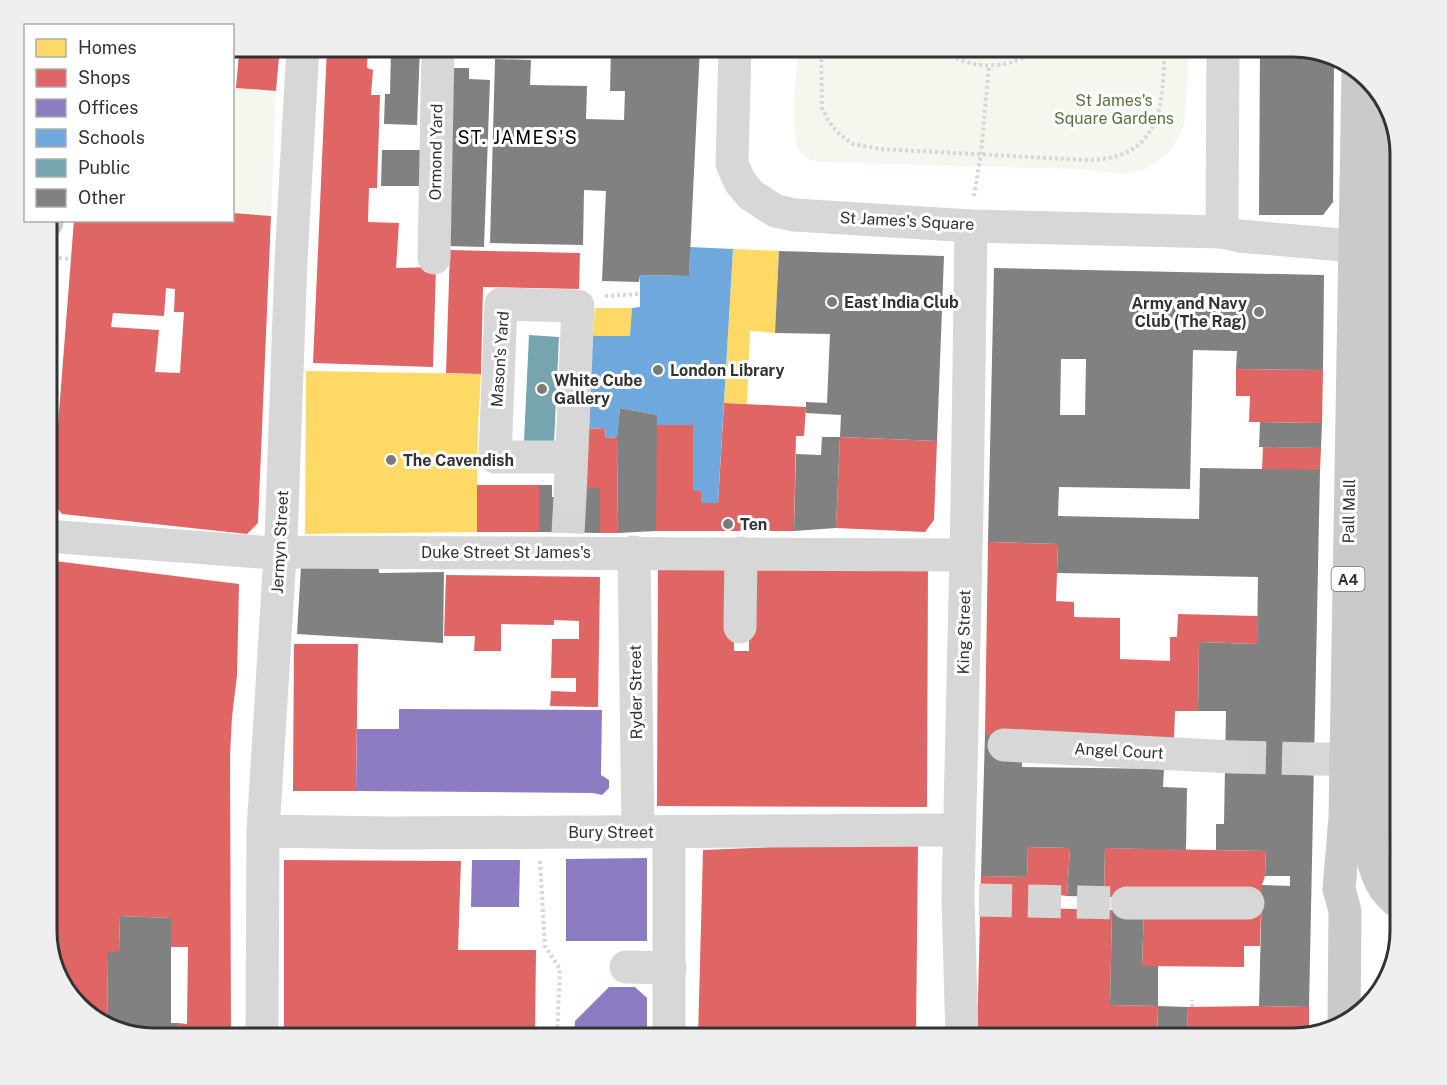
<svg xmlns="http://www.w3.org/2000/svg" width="1447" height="1085" font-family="'Public Sans',sans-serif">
	<rect width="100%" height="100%" fill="#fff"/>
	<g fill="#f3f7ee">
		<path d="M797,47h392l-4,74 -7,18 -11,16 -21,14 -19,5 -51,-5 -257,-7c-10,-2 -18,-7 -22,-16 -6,-15 0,-79 0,-99z"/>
		<polygon points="232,88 276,91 271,216 233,213"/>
	</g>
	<g fill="#ffd966">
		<polygon points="733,249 779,251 775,333 750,331 747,404 724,403"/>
		<polygon points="595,308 632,308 630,336 593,336"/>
		<polygon points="306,371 481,374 478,427 477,532 305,534"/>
	</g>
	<g fill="#e06666" fill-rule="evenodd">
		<polygon points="327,47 368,47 367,68 373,70 371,95 380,95 377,188 369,188 368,222 399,223 396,268 436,267 433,367 313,363"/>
		<polygon points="239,53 279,57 276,91 236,88"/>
		<path d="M232,213l39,3 -13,307 -11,11 -185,-20 -10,-12 22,-282h158zM166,288l9,1 -1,23h10l-4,61 -25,-1 4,-42 -48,-3 2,-14 51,3z"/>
		<polygon points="450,250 580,253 579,289 483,287 481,374 446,373"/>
		<polygon points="1236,369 1323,370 1322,423 1249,422 1250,396 1236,396"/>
		<polygon points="724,403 806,407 804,436 796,436 794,531 656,531 656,425 693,425 693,491 701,491 701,503 718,503"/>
		<polygon points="604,428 606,438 617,437 618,533 600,533 600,488 584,488 586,429"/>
		<polygon points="840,437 937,441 934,520 925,532 836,528"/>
		<polygon points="1263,447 1321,448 1320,470 1262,470"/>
		<rect x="477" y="485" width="62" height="47"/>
		<polygon points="988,542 1058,544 1056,601 1074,602 1074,617 1120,618 1120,659 1170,661 1170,637 1177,637 1178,614 1258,616 1257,644 1199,642 1198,711 1175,711 1174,738 985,734"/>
		<polygon points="47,560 239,584 237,675 232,717 230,755 231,1038 177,1038 178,1023 187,1024 188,947 171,947 171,918 120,916 119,952 107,952 108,1023 88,1016 58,979 47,938"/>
		<polygon points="749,565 928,566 927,807 657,806 658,569 735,569 734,651 749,651"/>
		<polygon points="446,575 600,577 598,707 550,706 551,691 576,692 576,678 551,678 552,639 579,639 579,621 554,620 554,625 501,624 501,651 474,651 475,636 444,636"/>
		<polygon points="294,644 358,644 356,791 293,791"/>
		<polygon points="1397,705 1400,706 1400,788 1397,788 1398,774 1392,773"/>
		<polygon points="918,841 916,1035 913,1038 698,1038 703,850"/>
		<polygon points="1028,847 1070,848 1067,896 1036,892 1045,901 1035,908 1112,910 1110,1005 1158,1006 1157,1038 977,1038 981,876 1027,877"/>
		<polygon points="1105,848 1266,851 1265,876 1262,885 1262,899 1104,897"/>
		<polygon points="284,860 461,861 458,950 536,950 535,1038 284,1038"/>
		<polygon points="1144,910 1261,912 1260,946 1244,946 1244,967 1142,966"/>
		<polygon points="1259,1006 1309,1007 1309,1035 1293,1038 1187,1038 1188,1007"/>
	</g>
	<g fill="#8e7cc3">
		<polygon points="399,709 602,710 601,775 609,780 609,788 602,795 593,793 356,791 357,729 399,729"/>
		<polygon points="647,858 647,941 566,941 566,859"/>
		<polygon points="472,860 520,860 519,907 471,907"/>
		<polygon points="609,987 635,987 647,998 647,1038 574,1038 575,1021"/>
	</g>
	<polygon fill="#6fa8dc" points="690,247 733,249 718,503 701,503 701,491 693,491 693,425 656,425 657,415 620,408 617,437 606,438 604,428 586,429 593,336 630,336 632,308 640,307 640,275 689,276"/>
	<g fill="#76a5af">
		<polygon points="232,47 257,47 257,55 232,53"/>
		<polygon points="529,335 559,337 554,443 524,441"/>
	</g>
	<g fill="#818181" fill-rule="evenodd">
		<polygon points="391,47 420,47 417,125 384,124 385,94 390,94"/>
		<polygon points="611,47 700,47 689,276 640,275 639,282 602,281 606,191 584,190 583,245 490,243 495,59 531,60 530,85 587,86 586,119 624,120 625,91 610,91"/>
		<polygon points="1260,47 1293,47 1334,61 1333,202 1323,215 1259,215"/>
		<polygon points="453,68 469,68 469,79 490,80 484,247 447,246"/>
		<polygon points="382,150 420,150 420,186 381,186"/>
		<polygon points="779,251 944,256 937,441 840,437 836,528 794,531 796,454 821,455 822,437 840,437 841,415 806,413 806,402 827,403 830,334 775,333"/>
		<path d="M994,268l330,7 -1,95 -87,-1 1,-18 -44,-1 -3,139 -131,-2 -1,29 141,3 1,-51 120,2 -11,537 -50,-1 3,-121 28,1v-10h-25l1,-25 -50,-1v-26h8l2,-113h-28l1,-69 58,2 1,-67 -201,-4 1,-29 -70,-2zM1061,359h25l-1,56h-25z"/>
		<polygon points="620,408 657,415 656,531 618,533 617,437"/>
		<polygon points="1260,422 1322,423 1321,448 1259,447"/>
		<polygon points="539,485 552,485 552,497 578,497 578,488 600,488 600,533 539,532"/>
		<polygon points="1399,513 1400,513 1400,706 1397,705"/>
		<polygon points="378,556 379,573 444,572 443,643 297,634 301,566"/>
		<polygon points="985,734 1004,735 1022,755 1022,767 1164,769 1163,787 1187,788 1186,850 1105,848 1104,897 1067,896 1070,848 1028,847 1027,877 981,876"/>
		<polygon points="1397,788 1400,788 1400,841 1397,840"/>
		<polygon points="1112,910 1144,910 1142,966 1158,966 1158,1006 1110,1005"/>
		<polygon points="120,916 171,918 171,1023 178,1023 177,1038 154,1038 108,1023 107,952 119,952"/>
		<polygon points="1158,1006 1188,1007 1187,1038 1157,1038"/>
	</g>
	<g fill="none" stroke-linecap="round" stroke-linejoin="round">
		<g stroke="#d6d6d6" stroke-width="33" stroke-dasharray="33 16" stroke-linecap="butt">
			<polyline points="568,533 570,497"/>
			<polyline points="1233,757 1314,759"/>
			<polyline points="979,900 1127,903"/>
		</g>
		<g stroke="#d7d7d7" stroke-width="4" stroke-dasharray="3 3" stroke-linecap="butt">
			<path d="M821,47l1,61 6,12 9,12 16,12 27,5 206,11c75,0 78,-54 78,-113"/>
			<path d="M942,47c24,26 73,23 97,0"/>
			<polyline points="974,196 981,153 989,66"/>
			<polyline points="47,257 71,259"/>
			<polyline points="605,296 640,294"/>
			<polyline points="540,861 545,946 560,969 557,1038"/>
			<polyline points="1192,1007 1192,1000"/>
		</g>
		<g stroke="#d7d7d7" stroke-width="33">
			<polyline points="735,47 732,164 740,182 751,195 776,211 795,215 971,226 1222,232 1239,236 1354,246 1384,246"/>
			<polyline points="1222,232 1223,47"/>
			<polyline points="434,258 438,47"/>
			<polyline points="570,497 578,306 501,304 495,457 571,457"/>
			<polyline points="47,536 259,552 965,555"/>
			<polyline points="634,552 638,832"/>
			<polyline points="740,627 741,553"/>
			<polyline points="1004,745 1233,757"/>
			<polyline points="1314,759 1345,759"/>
			<polyline points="263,831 390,833 959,830"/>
			<polyline points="1127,903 1248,903"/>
			<polyline points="626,967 670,968"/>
			<polyline points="262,1038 263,831 281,539 291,261 303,47"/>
			<polyline points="669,1038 669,832"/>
			<polyline points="962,1038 958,898 967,508 971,226"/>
		</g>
		<g stroke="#cacaca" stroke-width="33">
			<path d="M1389,105l-17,751c5,20 11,36 28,47"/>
			<polyline points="47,222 47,220"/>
			<polyline points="1344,1025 1345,911 1339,889 1345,818 1358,69"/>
		</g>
	</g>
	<g fill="#7a7a7a" stroke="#fff" stroke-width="2">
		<circle cx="832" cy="302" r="6"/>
		<circle cx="1259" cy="312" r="6"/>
		<circle cx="658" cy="370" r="6"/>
		<circle cx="542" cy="389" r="6"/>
		<circle cx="391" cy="460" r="6"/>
		<circle cx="728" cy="524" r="6"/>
	</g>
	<g text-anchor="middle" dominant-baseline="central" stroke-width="6" stroke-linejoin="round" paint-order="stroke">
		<rect fill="#fff" stroke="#707070" stroke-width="1.5" x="1331.5" y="567" width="33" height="24" rx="4.5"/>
		<g font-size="15" font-weight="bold" fill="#333">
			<text x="1348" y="579">A4</text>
		</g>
		<g font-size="16" fill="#58723c" stroke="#fff">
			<text x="1114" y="100">St James's<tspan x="1114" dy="18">Square Gardens</tspan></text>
		</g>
		<g font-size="16" fill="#333" stroke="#fff">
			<text transform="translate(436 152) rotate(-89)">Ormond Yard</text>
			<text transform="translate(907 221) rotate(3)">St James's Square</text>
			<text transform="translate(500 359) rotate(-86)">Mason's Yard</text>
			<text transform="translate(1349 511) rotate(-89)">Pall Mall</text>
			<text transform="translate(280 542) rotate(-87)">Jermyn Street</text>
			<text x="506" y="552">Duke Street St James's</text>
			<text transform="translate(964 632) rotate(-89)">King Street</text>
			<text transform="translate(636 692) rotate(-91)">Ryder Street</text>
			<text transform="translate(1119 751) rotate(3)">Angel Court</text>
			<text x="611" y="832">Bury Street</text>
		</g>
		<g font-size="16" font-weight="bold" fill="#333" stroke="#fff" text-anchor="start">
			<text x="844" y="302">East India Club</text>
			<text x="1247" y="303" text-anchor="end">Army and Navy<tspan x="1247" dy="18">Club (The Rag)</tspan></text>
			<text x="670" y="370">London Library</text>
			<text x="554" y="380">White Cube<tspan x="554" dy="18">Gallery</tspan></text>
			<text x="403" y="460">The Cavendish</text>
			<text x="740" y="524">Ten</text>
		</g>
		<g font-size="18" letter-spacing="1.5" fill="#000" stroke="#fff">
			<text x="518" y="137">ST. JAMES'S</text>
		</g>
	</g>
	<path d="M0 0H1447V1085H0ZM154 57H1293A97 97 0 0 1 1390 154V931A97 97 0 0 1 1293 1028H154A97 97 0 0 1 57 931V154A97 97 0 0 1 154 57Z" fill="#efefef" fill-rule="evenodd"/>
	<path fill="none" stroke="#333" stroke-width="3" d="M154 57H1293A97 97 0 0 1 1390 154V931A97 97 0 0 1 1293 1028H154A97 97 0 0 1 57 931V154A97 97 0 0 1 154 57Z"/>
	<rect x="24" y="24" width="210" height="198" fill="#ffffff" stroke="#adadad" stroke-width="1.5"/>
	<rect x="36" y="39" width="30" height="18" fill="#ffd966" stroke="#adadad" stroke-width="1.5"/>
	<text x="78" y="54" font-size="18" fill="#333333">Homes</text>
	<rect x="36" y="69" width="30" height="18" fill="#e06666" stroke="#adadad" stroke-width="1.5"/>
	<text x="78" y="84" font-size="18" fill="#333333">Shops</text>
	<rect x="36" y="99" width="30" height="18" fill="#8e7cc3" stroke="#adadad" stroke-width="1.5"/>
	<text x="78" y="114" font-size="18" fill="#333333">Offices</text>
	<rect x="36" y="129" width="30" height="18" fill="#6fa8dc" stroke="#adadad" stroke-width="1.5"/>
	<text x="78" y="144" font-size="18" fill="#333333">Schools</text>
	<rect x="36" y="159" width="30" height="18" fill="#76a5af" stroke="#adadad" stroke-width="1.5"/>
	<text x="78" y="174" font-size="18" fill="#333333">Public</text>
	<rect x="36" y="189" width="30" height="18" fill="#818181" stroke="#adadad" stroke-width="1.5"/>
	<text x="78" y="204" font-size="18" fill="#333333">Other</text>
</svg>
